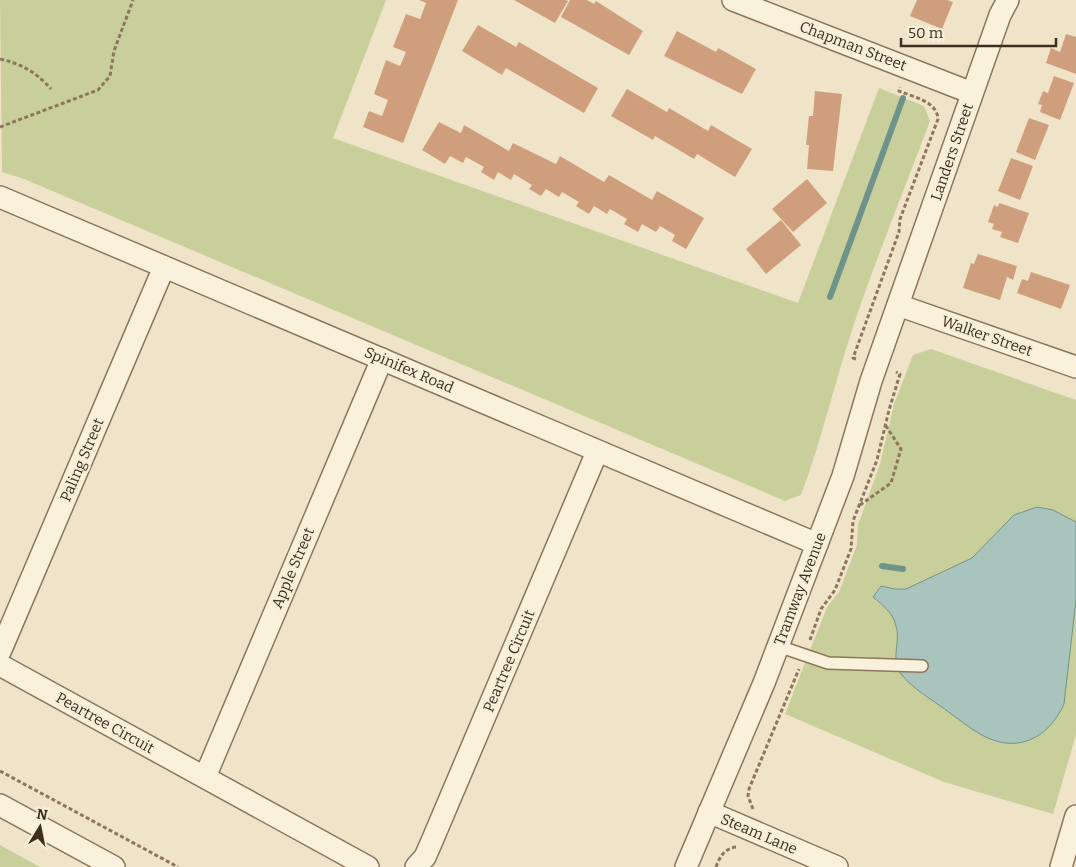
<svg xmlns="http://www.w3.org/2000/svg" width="1076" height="867" font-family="Bitter,serif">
	<rect width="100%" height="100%" fill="#f0e4c8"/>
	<g fill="#c9cf9b">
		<path d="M0,0h386l-53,138 465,165 81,-215 45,18 6,15c-25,67 -53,135 -76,203 -19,57 -32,115 -53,171l-16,6 -761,-322 -22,-7z"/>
		<polygon points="931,349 1076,400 1076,735 1053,814 944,782 785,714 827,607 839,592 857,545 858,525 880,464 894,404 913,355"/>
		<polygon points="0,845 40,867 0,867"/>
	</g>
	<path fill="#a9c4bc" stroke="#6f938a" d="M1037,507l16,3 23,12v78l-12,104c-16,35 -48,51 -84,30 -12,-7 -23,-16 -34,-24 -15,-11 -33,-21 -45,-36 -11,-13 0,-33 -5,-48 -3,-13 -13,-21 -23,-29l8,-11 14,3h11l66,-31 42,-43z"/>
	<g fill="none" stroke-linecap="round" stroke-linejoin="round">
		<g stroke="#6f938a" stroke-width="6">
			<polyline points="830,297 903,98"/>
			<polyline points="882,566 903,569"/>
		</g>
	</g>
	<g fill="#cf9f7d">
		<polygon points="419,0 458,0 403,143 363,127 369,111 382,116 388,100 374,94 386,60 400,66 406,52 393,47 406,14 420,19 426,3"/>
		<polygon points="514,0 566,0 568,1 555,23"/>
		<polygon points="570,0 587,0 594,4 596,1 643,31 629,55 561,17"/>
		<polygon points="917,0 947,0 953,2 942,29 910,16"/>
		<polygon points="478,25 516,47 519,42 598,88 584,113 506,68 502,75 462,51"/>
		<polygon points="677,31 716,52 718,48 756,69 742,94 664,56"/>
		<polygon points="1066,34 1076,37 1076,74 1046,63 1051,48 1060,52"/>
		<polygon points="1054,76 1074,83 1060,120 1040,112 1042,105 1038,104 1043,91 1048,93"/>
		<polygon points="627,89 667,112 669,108 708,131 711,125 752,149 735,177 697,154 694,159 655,136 653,140 611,116"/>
		<polygon points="815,91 842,94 833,171 807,169 809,145 806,145 809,116 813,116"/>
		<polygon points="1029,118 1049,125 1035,160 1016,152"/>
		<polygon points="439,122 461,133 464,125 509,151 513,143 556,164 560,156 604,182 609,175 652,200 657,191 704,218 686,249 672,241 675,235 660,226 656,232 642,224 638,232 624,224 627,219 610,209 607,214 594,206 589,214 576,206 579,202 562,192 559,197 546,189 541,196 529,189 532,185 514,174 511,180 498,172 494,180 481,172 484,167 466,157 463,163 450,156 445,164 422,150"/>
		<polygon points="1011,158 1033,166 1020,200 998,191"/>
		<polygon points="807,179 827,203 793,232 772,209"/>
		<polygon points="999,203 1029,213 1018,243 1000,237 1002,232 992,229 994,224 988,222 994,205 998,207"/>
		<polygon points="781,220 801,245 766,274 746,249"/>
		<polygon points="978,254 1017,266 1013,280 1007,277 1000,300 963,288 971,263 974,264"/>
		<polygon points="1031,272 1070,285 1061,309 1017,293 1022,279 1028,281"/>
	</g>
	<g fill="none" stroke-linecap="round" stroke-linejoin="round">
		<g stroke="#8d765c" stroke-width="14">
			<polyline id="lane" points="778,646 828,663 922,666"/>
		</g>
		<g stroke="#8d765c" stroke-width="24">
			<g id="street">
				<polyline points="733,0 972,93"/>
				<polyline points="0,197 817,544"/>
				<polyline points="898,305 1076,367"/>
				<polyline points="0,652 164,267"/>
				<polyline points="0,665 368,867"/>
				<polyline points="205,777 382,359"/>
				<polyline points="0,805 114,867"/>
				<polyline points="709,812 837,867"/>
				<polyline points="416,867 425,857 432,841 597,452"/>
				<polyline points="686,867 764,683 843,476 871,381 1000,15 1008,0"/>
				<polyline points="1061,867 1076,816"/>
			</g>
		</g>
		<g stroke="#8d765c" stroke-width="3" stroke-dasharray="4 2.5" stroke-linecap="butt">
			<path d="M0,59c22,5 36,13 51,30"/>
			<polyline points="0,127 98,90 110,76 114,51 133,0"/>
			<path d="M856,359l-3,-1 46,-126 1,-13 38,-100c-1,-18 -25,-22 -39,-28l1,-4"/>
			<polyline points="860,505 891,483 901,449 886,426"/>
			<polyline points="810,640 821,609 835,590 851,549 853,521 877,460 889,410 900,374 896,372"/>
			<polyline points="0,771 178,867"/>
			<polyline points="753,809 748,796 749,789 799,669"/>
			<path d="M716,867c4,-11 9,-19 21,-20"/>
		</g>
		<use href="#lane" stroke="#faf1dc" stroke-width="11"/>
		<use href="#street" stroke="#faf1dc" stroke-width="21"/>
	</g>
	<g text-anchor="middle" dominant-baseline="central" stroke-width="4.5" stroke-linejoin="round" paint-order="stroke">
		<g font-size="15" fill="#3d2e20" stroke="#f7eed8">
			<text transform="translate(853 46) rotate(21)">Chapman Street</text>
			<text transform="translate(952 152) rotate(-71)">Landers Street</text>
			<text transform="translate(987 336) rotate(19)">Walker Street</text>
			<text transform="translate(409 370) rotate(23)">Spinifex Road</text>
			<text transform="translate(82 460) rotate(-67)">Paling Street</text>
			<text transform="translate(293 568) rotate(-67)">Apple Street</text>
			<text transform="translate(800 589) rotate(-69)">Tramway Avenue</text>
			<text transform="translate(509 661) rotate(-67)">Peartree Circuit</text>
			<text transform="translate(105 723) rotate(29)">Peartree Circuit</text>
			<text transform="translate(759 834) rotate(23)">Steam Lane</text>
		</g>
	</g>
	<g transform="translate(40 827) rotate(10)" stroke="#f7eed8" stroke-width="4" paint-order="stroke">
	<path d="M0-4L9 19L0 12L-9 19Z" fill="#3d2e20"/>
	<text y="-8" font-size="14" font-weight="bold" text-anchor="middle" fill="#3d2e20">N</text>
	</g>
	<path d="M901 38v8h155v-8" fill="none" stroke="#3d2e20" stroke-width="2.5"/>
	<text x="908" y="38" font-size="15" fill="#3d2e20" stroke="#f7eed8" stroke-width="4" paint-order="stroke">50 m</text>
</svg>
